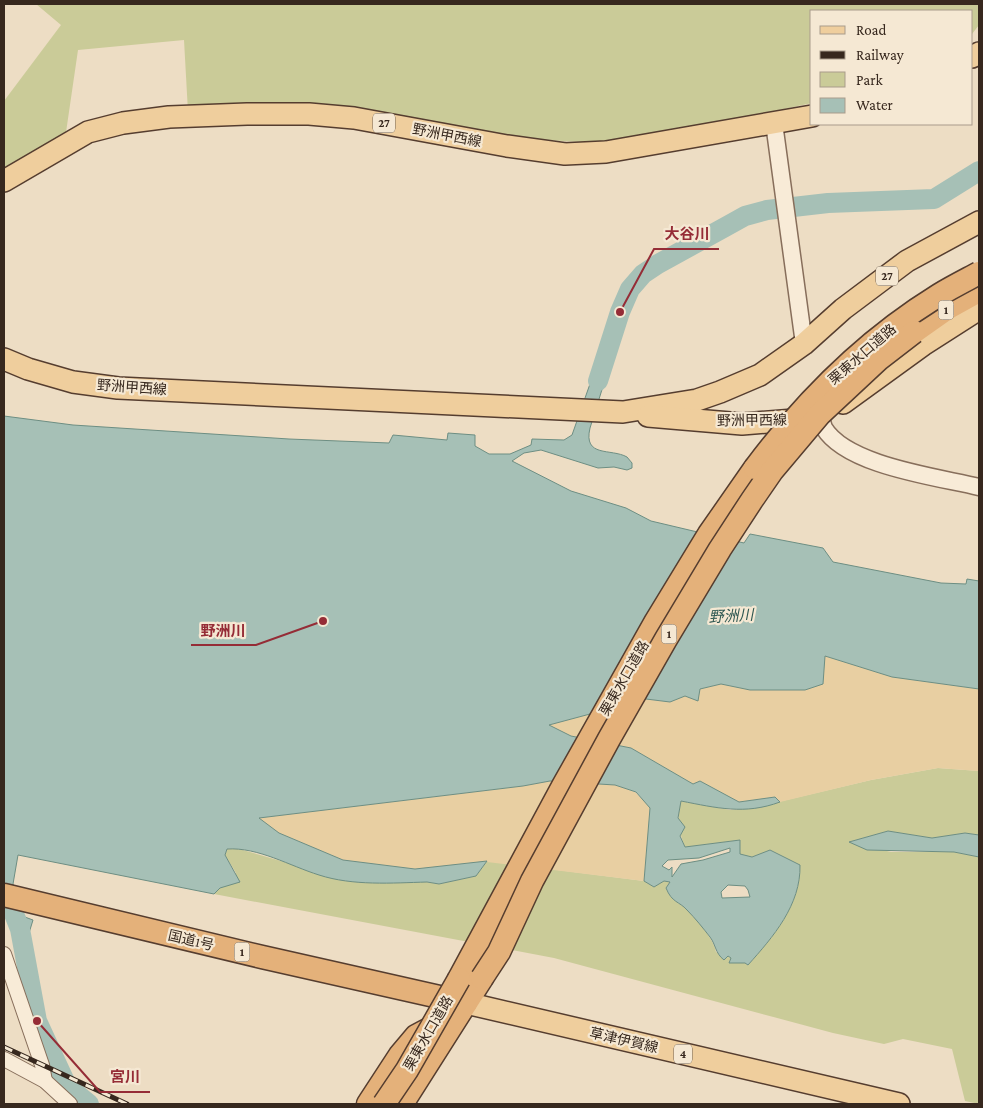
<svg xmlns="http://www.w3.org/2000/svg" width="983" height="1108" font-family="'Crimson Pro','Noto Sans JP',serif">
	<rect width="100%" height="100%" fill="#edddc4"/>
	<g fill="#cacb98">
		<polygon points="36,4 979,4 979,25 972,34 972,11 812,11 812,103 623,144 461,136 363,116 225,103 188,112 184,40 78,50 64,146 4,168 4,101 61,25"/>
		<path d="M938,768l41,3v64l-14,-2 -33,5 -44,-7 -39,11 42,10h63l25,5v247l-14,-3 -13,-52 -49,-10 -19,5 -51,-11 -279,-75 -340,-64 22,-21 -11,-18 2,-6 9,-1 118,34h73l12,2 37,-8 11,-15 157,20 10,6 10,-6 6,1 -4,6c5,14 13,13 21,22 10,10 27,29 29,42l15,6 -2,4 16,1 3,2c25,-28 53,-60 52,-100l-30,-15 -18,7 -13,-3 1,-14 -55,7c-7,-18 -8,-28 -4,-46l49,9 22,-2 119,-28z"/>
	</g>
	<g fill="#e8cfa2">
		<polygon points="825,656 892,677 979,689 979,771 938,768 871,780 780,802 775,797 739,802 700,781 693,784 631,748 571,736 548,725 646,699 670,702 700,689 721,684 750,690"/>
		<polygon points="550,781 615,785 635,792 651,808 644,881 487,862 415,869 343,860 279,833 258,818 523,786"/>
	</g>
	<g fill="#a6c0b6" stroke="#6d8e83" fill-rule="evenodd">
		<path d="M604,354l6,2 -3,10 2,1 -19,61c-7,30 21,20 37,29 2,2 3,4 5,6v5l-5,2 -13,-3 -16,1 -57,-18 -17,3 -12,8 59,30 55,17 25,13 93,22 6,-9 73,14 10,14 108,21 25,1 1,-5 12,2v108l-87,-12 -67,-21 -2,28 -18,6h-55l-29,-6 -21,5 -2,12 -13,-5 -15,6 -24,-3 -97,26 22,11 60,12 62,36 7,-3 39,21 36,-5 5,5c-35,13 -63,6 -99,-1l-3,17 7,9 -5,9 5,11 55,-7v14l12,3 18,-7 30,15c1,40 -27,72 -52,100l-3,-2h-16l2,-5 -3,-2 -4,4c-9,-7 -8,-15 -14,-23 -7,-9 -15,-19 -23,-27 -8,-9 -15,-7 -21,-22l4,-6 -6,-1 -10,6 -10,-6 6,-73 -14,-16 -21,-7 -65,-4 -27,5 -264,32 20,15 64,27 72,9 72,-8 -11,15 -37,8 -12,-2c-35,1 -74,4 -108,-7 -29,-9 -61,-28 -92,-26l-2,6 15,27 -20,6 -6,6 -196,-39 -5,29 9,32 11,4 -4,13 -12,2 -13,-32v-487l69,9 216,14 100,4 4,-8 54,5 1,-7 27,2v11l14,8h21l21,-9 1,-6 32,1 8,-5 25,-71h3zM730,848v4l-27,8 -22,4 -9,13v-10l-3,3 -7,-4 6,-6 31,-2zM728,885l17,1 3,4 2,7 -28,1 -1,-6z"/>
		<polygon points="888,831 932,838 965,833 979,835 979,857 954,852 867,850 849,842"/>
	</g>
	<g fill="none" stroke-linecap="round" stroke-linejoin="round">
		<g stroke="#a6c0b6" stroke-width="20">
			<polyline points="598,381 620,312 630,289 643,274 658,264 727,226 745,216 767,210 828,203 934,199 979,171"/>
			<polyline points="12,909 20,929 37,1021 67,1086 89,1104"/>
		</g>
		<g stroke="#876e5b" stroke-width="16">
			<g id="minor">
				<polyline points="4,954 42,1065 45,1081"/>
				<polyline points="4,1059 45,1081 70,1104"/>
			</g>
		</g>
		<g stroke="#876e5b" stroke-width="19">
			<g id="tertiary">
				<polyline points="774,123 804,344"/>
				<path d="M821,418c1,3 2,7 3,10 23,38 114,49 155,59"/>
			</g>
		</g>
		<g stroke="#553d2f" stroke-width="24">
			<g id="primary">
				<polyline points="972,57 979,53"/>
				<polyline points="4,181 88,132 123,123 169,117 247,114 309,114 354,118 507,146 565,154 606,152 812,116"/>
				<polyline points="4,359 28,369 73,382 118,388 623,412 697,400 720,392 760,375 804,344 843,309 907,261 979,222"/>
				<polyline points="843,403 923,345 979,309"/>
				<polyline points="648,416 742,424 807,419"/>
				<polyline points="466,1003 899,1104"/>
			</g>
		</g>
		<g stroke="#553d2f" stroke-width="25">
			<g id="trunk">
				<polyline points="914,332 948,308 979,291"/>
				<polyline points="4,895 262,957 466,1003"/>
				<polyline points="459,979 563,786 656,621 709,534 755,468"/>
				<polyline points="368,1104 400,1055 416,1036 433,1027"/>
				<polyline points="402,1104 482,978"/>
			</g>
		</g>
		<use href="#minor" stroke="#f8ebd7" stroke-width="14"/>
		<use href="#tertiary" stroke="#f8ebd7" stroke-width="16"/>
		<use href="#primary" stroke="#efce9d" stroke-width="21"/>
		<use href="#trunk" stroke="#e4b17a" stroke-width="22"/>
		<g stroke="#37281e" stroke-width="5">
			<polyline id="rail" points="4,1047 127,1104"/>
		</g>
		<use href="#rail" stroke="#f5e8d3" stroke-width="3" stroke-dasharray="9" stroke-linecap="butt"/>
		<g stroke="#553d2f" stroke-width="25" stroke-linecap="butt">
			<g id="trunk-bridge">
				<path d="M755,468c51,-68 111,-128 184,-173 13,-8 27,-15 40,-22"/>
				<polyline points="482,978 499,952 532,881 609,739 666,639 720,549 752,500 772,471 820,414 879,359 914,332"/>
				<polyline points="384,1104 407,1070 459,979"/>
			</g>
		</g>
		<use href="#trunk-bridge" stroke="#e4b17a" stroke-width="22"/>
	</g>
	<g text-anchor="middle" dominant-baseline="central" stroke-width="4.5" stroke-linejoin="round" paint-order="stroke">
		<g fill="#f5e8d3" stroke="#706254" stroke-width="1">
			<rect x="373" y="113.5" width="22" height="19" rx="4"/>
			<rect x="876" y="266.5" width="22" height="19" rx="4"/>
			<rect x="938.5" y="300.5" width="15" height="19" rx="4"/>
			<rect x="661.5" y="624.5" width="15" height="19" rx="4"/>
			<rect x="234.5" y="942.5" width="15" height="19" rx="4"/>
			<rect x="674" y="1044.5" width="18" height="19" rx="4"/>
		</g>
		<g font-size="12" font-weight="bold" fill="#37281e">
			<text x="384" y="123">27</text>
			<text x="887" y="276">27</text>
			<text x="946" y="310">1</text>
			<text x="669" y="634">1</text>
			<text x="242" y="952">1</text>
			<text x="683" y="1054">4</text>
		</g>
		<g font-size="14" fill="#37281e" stroke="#f5e8d3">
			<text transform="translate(447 135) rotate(11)">野洲甲西線</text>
			<text transform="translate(862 354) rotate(-41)">栗東水口道路</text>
			<text transform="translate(132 387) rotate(4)">野洲甲西線</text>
			<text transform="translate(752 420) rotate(-1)">野洲甲西線</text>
			<text transform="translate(624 678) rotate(-60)">栗東水口道路</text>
			<text transform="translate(191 940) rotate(13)">国道1号</text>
			<text transform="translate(428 1033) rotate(-60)">栗東水口道路</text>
			<text transform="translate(624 1040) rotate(13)">草津伊賀線</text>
		</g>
		<g font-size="15" font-style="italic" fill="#2e5751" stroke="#f5e8d3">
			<text transform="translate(731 616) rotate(-3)">野洲川</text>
		</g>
	</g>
	<path fill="none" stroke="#952c36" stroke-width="2" d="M620 312L654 249H719M323 621L256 645H191M37 1021L100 1092H150"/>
	<g fill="#952c36" stroke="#f5e8d3" stroke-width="2">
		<circle cx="620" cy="312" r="5"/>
		<circle cx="323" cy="621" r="5"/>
		<circle cx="37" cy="1021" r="5"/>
	</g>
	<g font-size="15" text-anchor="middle" font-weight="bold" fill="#952c36" stroke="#f5e8d3" stroke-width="4.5" stroke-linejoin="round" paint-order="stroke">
		<text x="687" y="239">大谷川</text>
		<text x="223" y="636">野洲川</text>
		<text x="125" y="1082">宮川</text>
	</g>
	<rect width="983" height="1108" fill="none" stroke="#37281e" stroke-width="10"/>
	<rect x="810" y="10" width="162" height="115" fill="#f5e8d3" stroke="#a99b8b"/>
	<rect x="820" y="26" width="25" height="8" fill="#efce9d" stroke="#a99b8b"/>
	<text x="856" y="35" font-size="15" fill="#37281e">Road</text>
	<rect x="820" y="51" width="25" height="8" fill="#37281e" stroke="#a99b8b"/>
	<text x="856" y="60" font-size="15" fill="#37281e">Railway</text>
	<rect x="820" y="72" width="25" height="15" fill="#cacb98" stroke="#a99b8b"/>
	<text x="856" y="85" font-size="15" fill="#37281e">Park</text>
	<rect x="820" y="98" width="25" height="15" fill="#a6c0b6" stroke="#a99b8b"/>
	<text x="856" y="110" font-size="15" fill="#37281e">Water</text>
</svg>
